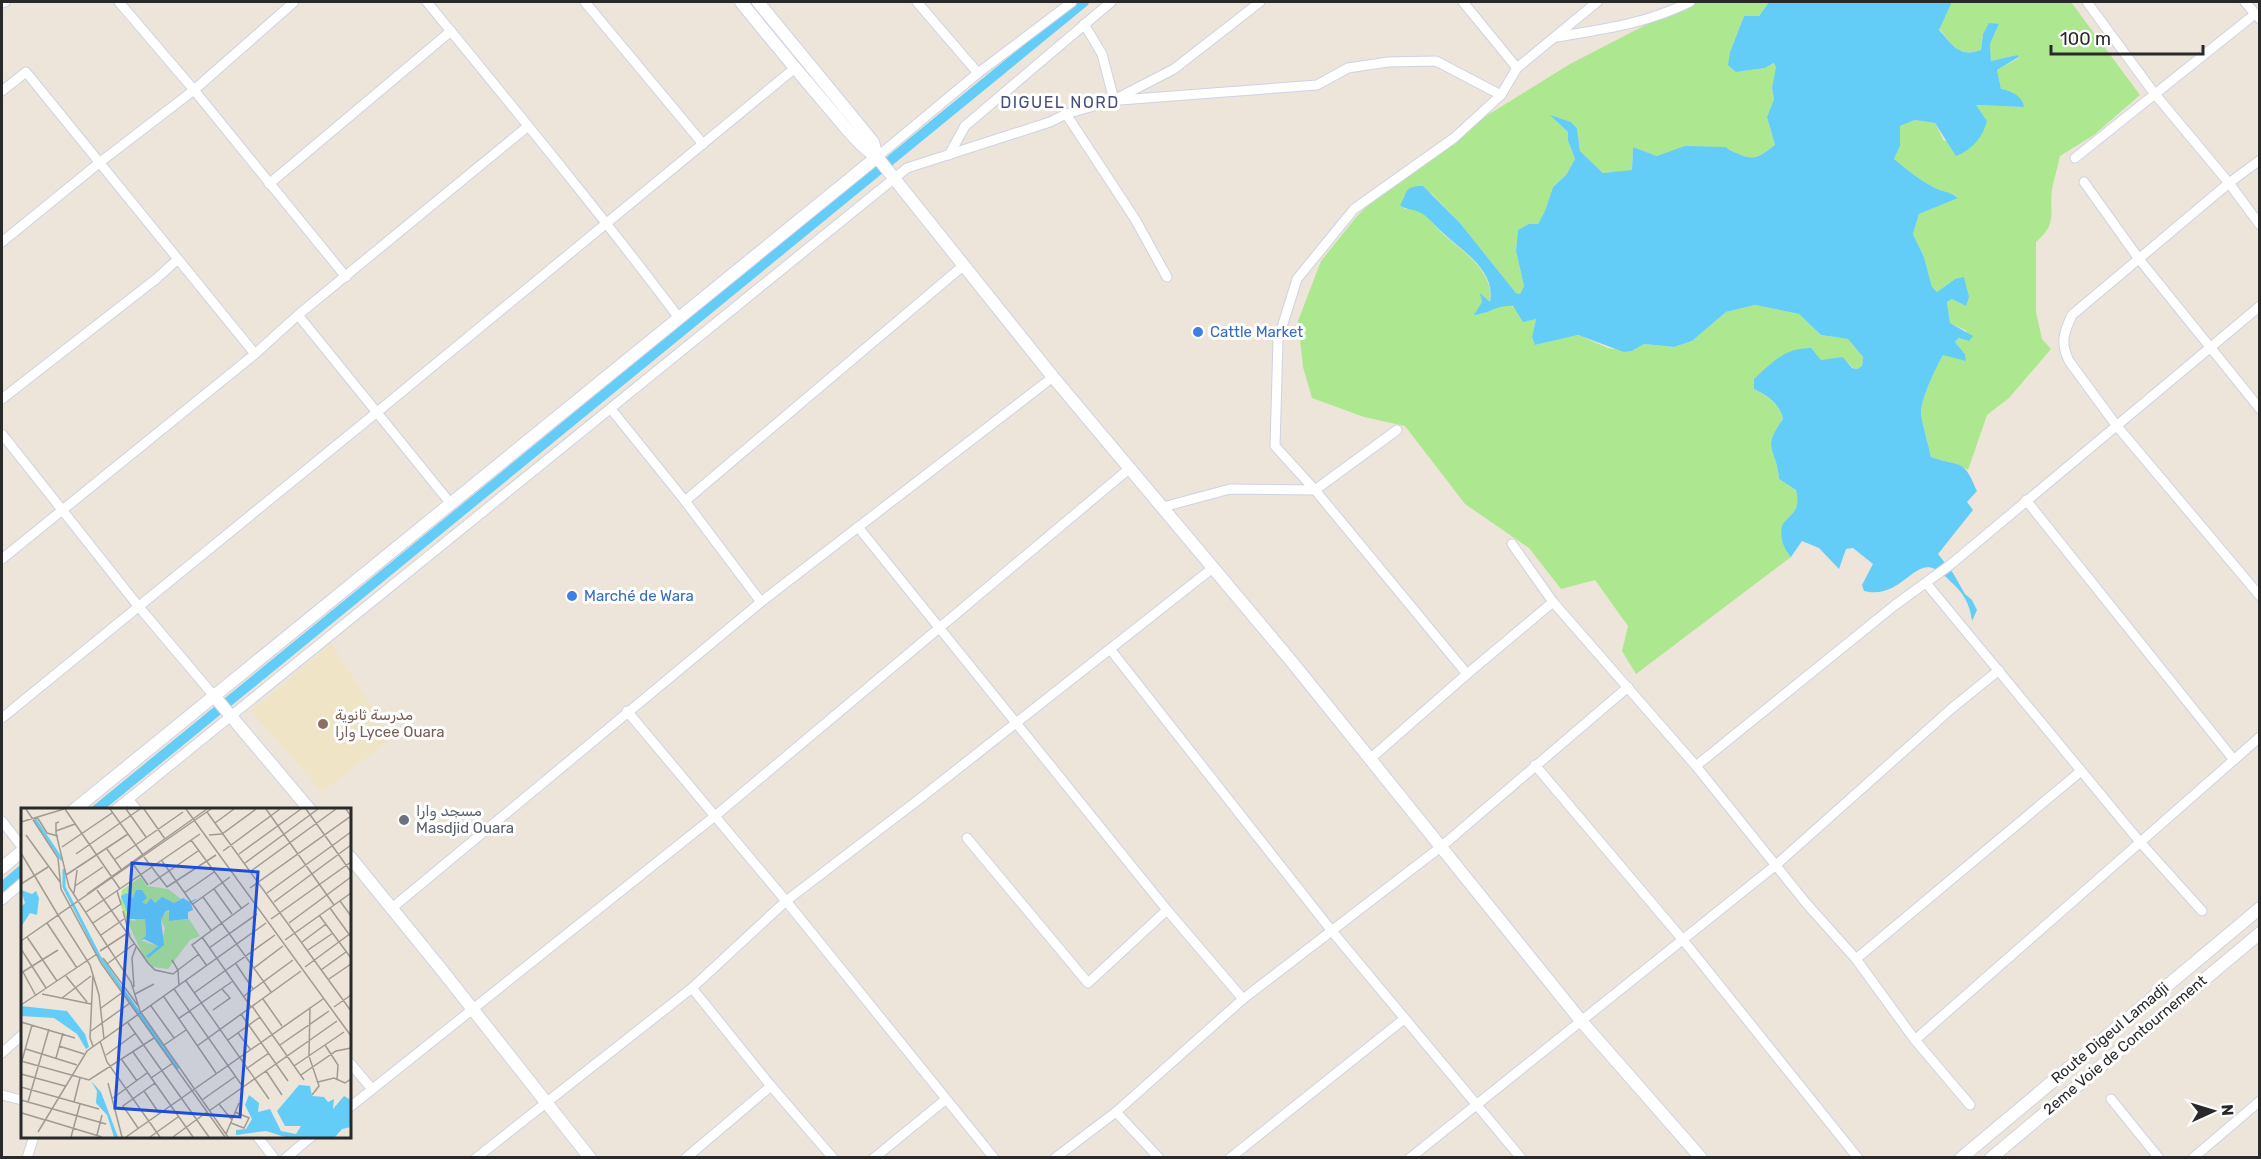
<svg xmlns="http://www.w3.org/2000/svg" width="2261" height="1159" font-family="Rubik,Vazirmatn,sans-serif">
	<rect width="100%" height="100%" fill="#ede5d9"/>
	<polygon fill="#f0e4c7" points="331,643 392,738 322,792 251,711"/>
	<g fill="#ade891">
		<path d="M1690,2h79l-10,14h-15l-14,36 6,20 29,-4 10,-5 2,4 -5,21 2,11 -7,18 8,28c-14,10 -19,17 -36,9 -5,-2 -9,-3 -13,-7l-69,9 -24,-9 -1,24 -29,2 -23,-22 -3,-23 -6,-6 -19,-6 16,16v9l7,18 -9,16 -13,12 -8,24 -7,13 -20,6 -2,21 8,35 -4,8 -4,-1 -56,-70 -29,-30 -27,16c4,0 10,0 14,2 11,4 16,15 24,22 21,19 53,38 48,70l-9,-9 1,8 -7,13c12,-1 13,-6 23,-9 13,-4 28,7 38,13l-4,18 3,8 43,-10 30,13 24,3 12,-7 30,3 18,-6 34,-29 29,-7 44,9 22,21 27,4 15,18 -1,9 -5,3 -4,-1 -10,-11 -89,32c13,7 26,15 29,30 -23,32 -6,28 -4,60l17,11 2,13 -7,15 -4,35 4,4 -155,117 -14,-23 6,-25 -33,-46 -34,9 -32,-41 -64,-44 -60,-78 -41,-9 -52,-19 -9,-31 -5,-46 23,-60 36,-45 45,-44 55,-38 113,-70z"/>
		<path d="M1952,2h119l69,93 -46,40 -34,21c-2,11 -6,22 -8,33 -3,27 6,34 -16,53v70l6,27 9,10 -42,49 -22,17 -19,55c-11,-8 -24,-8 -37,-13 -1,-8 -11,-42 -10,-46 2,-16 14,-42 22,-57h22l-10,-12 12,-11 -17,-8 -3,-21 5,-3 14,7 -11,-27 -18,13 -5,-5 -8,-30 -11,-23 6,-20 39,-17c-7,-5 -15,-5 -23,-9 -15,-8 -28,-18 -41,-29l6,-13v-20l15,-6 20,3 9,18 43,-20 -12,-16 48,2 -22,-18 -4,-19 22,-12 -2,-3 -26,6 -1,-17 9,-20 -16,10 -2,16c-22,8 -28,-5 -42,-21z"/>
	</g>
	<path fill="#63cdf8" d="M1769,2h23l3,1 3,-1h154l-13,28c14,15 20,28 42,20l2,-16 6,-11 10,1 -9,20 1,17 26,-6 2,2 -22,13 4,19c10,2 21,6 23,18l-48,-2 11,16c-4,16 -15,29 -31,35l-21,-33 -20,-3 -15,6v20l-6,13c13,11 26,21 41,29 8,4 17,4 23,10l-39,16 -6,20 11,23 8,30 5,5 18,-13 9,-2 5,20 -3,9 -14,-7 -5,3 3,21 23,13 -4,5 -10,-3 -4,4 10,12 1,7 -23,-6c-8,14 -20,40 -22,56 -1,5 9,38 10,46 31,11 32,0 46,34l-10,11 6,8 -35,44 15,19 12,21 7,6 5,10 -5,11c-2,-17 -9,-29 -22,-40 -4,-4 -9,-9 -15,-12 -21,-11 -35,31 -71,22l-2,-6 11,-21 -20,-16 -7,1 -7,20 -20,-21 -17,-7 -11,16c-7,-7 -13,-23 -8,-33 4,-6 11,-9 14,-19 1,-5 0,-10 -1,-15l-17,-11c-2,-32 -19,-28 4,-60 -3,-15 -16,-24 -29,-30v-10c19,-17 30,-31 57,-31l10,12 22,-3 9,11 5,1 5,-3 1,-9 -15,-18 -27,-4 -22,-21 -44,-9 -29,7 -34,29 -18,6 -30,-3 -12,7 -8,1 -46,-17 -43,10 -3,-8 4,-18 -13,3 -10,-16c-19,-1 -21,7 -39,9l8,-13 -2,-9 10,9c6,-32 -28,-51 -48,-70 -7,-6 -12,-14 -21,-19 -7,-4 -15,-3 -21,-8 8,-12 3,-19 23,-19l37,37 56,70 4,1 4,-8 -8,-35 2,-21 11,-6h9l7,-13 8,-24 13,-12 9,-16 -7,-18v-9l-18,-17 21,7 6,6 3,23 23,22 29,-3 1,-23 24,9 28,-10 41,1c4,4 8,5 13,7 17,8 22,1 36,-9l-8,-28 7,-18 -2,-11 4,-21 -2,-4 -9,5 -29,4 -8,-7 2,-13 14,-36h15z"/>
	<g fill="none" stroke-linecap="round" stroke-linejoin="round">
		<g stroke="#63cdf8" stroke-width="10">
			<polyline points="96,810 1084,2"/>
			<polyline points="2,887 22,870"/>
		</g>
		<g stroke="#ced2e3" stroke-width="11">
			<g id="street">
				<polyline points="119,2 194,90 346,277"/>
				<path d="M427,2c85,104 171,208 252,316"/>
				<polyline points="585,2 703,144"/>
				<polyline points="917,2 978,73"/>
				<polyline points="1463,2 1517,68"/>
				<polyline points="2087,2 2154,93 2229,183 2260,225"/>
				<polyline points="2245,2 2260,19"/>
				<polyline points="2,3 5,2"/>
				<polyline points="1084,24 1102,54 1114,100"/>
				<path d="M1556,37c49,-8 89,-13 134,-35"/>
				<polyline points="2,91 26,72 255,354"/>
				<polyline points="1120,100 1317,85 1348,68 1388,62 1436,61 1501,95"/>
				<polyline points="1066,114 1135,219 1167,277"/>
				<polyline points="949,155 965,126 1111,2"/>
				<polyline points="877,157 978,73 1072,2"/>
				<polyline points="2075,158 2255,14"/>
				<path d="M2260,160l-31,23 -157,132c-8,17 -12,28 -3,46l47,64 144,171"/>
				<polyline points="2084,182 2139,259 2260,409"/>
				<polyline points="269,184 451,31"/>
				<polyline points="2,242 99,163 194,90 294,2"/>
				<polyline points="298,315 451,504"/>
				<polyline points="2,399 156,279 177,260"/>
				<polyline points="611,409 685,501 761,602"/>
				<polyline points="1397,430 1315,490 1275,446 1278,340 1297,279 1354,209 1454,138 1501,95 1517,68 1597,2"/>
				<polyline points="2,434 139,607 214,696"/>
				<polyline points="2026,500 2234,760"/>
				<polyline points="685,501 964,265"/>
				<polyline points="1163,507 1230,489 1315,490 1467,674"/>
				<polyline points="858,527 1167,910 1243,999"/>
				<polyline points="1512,544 1553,602"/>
				<polyline points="2,559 255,354 298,315 527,127"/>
				<polyline points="1926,583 2140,842 2202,911"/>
				<polyline points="1110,649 1331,930 1521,1158"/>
				<polyline points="627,711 786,901 994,1158"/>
				<polyline points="2,718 376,413 795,68"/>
				<polyline points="1370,759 1467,674 1553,602 1696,766 1806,903 1856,959 1915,1040 1970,1105"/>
				<polyline points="1535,765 1683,940 1858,1158"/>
				<polyline points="1696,766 1895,605 1950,565 2260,306"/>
				<polyline points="128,799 137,810"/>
				<polyline points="115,810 907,168 1050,122 1066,114 1114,100 1174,69 1260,2"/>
				<polyline points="2,821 22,847"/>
				<polyline points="967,838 1088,983 1167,910"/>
				<polyline points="2,900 22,883"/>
				<polyline points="392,908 761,602 1053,377"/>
				<polyline points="1856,959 2081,771"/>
				<polyline points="692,988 771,1086 833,1158"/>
				<polyline points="1915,1040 2260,737"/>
				<polyline points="2,1053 22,1035"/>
				<polyline points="350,1063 372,1089"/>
				<polyline points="2,1095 22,1100"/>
				<polyline points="2111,1099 2159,1158"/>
				<polyline points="350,1107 715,816 1130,468"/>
				<polyline points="1116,1112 1159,1158"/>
				<polyline points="257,1136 274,1158"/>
				<polyline points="27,1158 34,1136"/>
				<polyline points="286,1158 312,1136"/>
				<polyline points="476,1158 692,988 786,901 922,797 1214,567"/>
				<polyline points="686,1158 771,1086"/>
				<polyline points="874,1158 945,1100"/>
				<polyline points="1055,1158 1116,1112 1243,999 1442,846 1628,687"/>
				<polyline points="1230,1158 1404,1019"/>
				<polyline points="1410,1158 1776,865 1951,709 1999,670"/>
				<polyline points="2193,1158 2260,1101"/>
			</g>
		</g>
		<g stroke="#ced2e3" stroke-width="14">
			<g id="secondary">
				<path d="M741,2c29,36 58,71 88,106 15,17 29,37 48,49l176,220 239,285 290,360 119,136"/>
				<polyline points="758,2 873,142 877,157"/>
				<polyline points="214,696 310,810"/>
				<polyline points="74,810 877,157"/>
				<polyline points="350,857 441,969 590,1158"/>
				<polyline points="2,868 22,851"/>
				<polyline points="1961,1158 2260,908"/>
				<polyline points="1991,1158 2260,933"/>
			</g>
		</g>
		<use href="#street" stroke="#fff" stroke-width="9"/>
		<use href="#secondary" stroke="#fff" stroke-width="12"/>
	</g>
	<g fill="#3f7fe0" stroke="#fff" stroke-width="2">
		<circle cx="1198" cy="332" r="6"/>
		<circle cx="572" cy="596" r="6"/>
	</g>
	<circle fill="#8d6e63" stroke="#fff" stroke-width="2" cx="323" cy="724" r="6"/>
	<circle fill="#6b7280" stroke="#fff" stroke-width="2" cx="404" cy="820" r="6"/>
	<g text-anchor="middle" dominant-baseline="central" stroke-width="6" stroke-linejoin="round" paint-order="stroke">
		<g font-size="15" fill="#366cbe" stroke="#fff" text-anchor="start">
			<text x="1210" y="332">Cattle Market</text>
			<text x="584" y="596">Marché de Wara</text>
		</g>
		<g font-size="15" fill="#785e54" stroke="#fff" text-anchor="start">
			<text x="335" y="715">مدرسة ثانوية<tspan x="335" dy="17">وارا Lycee Ouara</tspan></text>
		</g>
		<g font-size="15" fill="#5b616d" stroke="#fff" text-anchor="start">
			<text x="416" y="811">مسجد وارا<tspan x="416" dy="17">Masdjid Ouara</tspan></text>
		</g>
		<g font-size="15" fill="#292929" stroke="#fff">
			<text transform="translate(2110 1033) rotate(-40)">Route Digeul Lamadji</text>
			<text transform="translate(2125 1045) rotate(-40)">2eme Voie de Contournement</text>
		</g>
		<g font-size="16" letter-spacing="1.5" fill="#464f7d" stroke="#fff">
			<text x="1060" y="102">DIGUEL NORD</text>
		</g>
	</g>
	<g transform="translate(21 808)">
		<rect width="330" height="330" fill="#ede5d9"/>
		<path d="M120,69l6,9 21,3 13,10 -7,4 -14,-4 -5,4 -4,-5 -5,6 -3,-1 -1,-13 -9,8 -10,-3 7,25 5,1 1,-5 9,3 1,17 -6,4 18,6 -11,9 1,3 13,-12 4,-18 -4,-8 7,-11 2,12 19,-2 11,17 -10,4 -22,29 -15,-2 -9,-9 -24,-54 2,-14z" fill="#ade891"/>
		<path d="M0,82l11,4 4,-3 3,7 -2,17 -7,-2 -9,14v-20l4,-4zM115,82h6l5,8 -5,4 4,2 5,-6 4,5 7,-6 12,6 9,-5 7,4 5,-3h2l-6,4 2,7 -5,2v7l-19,2v-11l-3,1 -5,9 3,25 -16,13 -2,-2 12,-10 -14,-7 -5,2 7,-5 -1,-17h-15l-9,-23 6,-3 6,5zM0,198l46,5 18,23 4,13 -3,2 -9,-15 -23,-16 -33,-2zM70,273l10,11 17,45h-4l-7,-22 -11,-12 1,-12zM278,277l11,1 2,10 12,1 4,5 6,-3 -1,10 11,-13 7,4v27l-9,2 -7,8h-50l-19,-6 -30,4v-5l10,-1 6,-10 -7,-14 4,-10 10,8 -1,9 12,-3 11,22 15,3 5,-8h-16l-8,-15z" fill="#63cdf8"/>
		<path fill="none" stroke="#63cdf8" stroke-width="3" d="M13,10l28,42M43,61v18l35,69 79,113"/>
		<path fill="none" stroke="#9f9a93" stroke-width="1.5" d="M5,1l32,49 3,31 40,74 124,174M44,1l55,80M89,1l33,46M105,1l20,28M123,1l21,30M165,1l165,227M245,1l68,96M285,1l45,63M186,4l144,199M16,9l10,16 11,3M0,14l43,-13M38,14l-3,1v10l13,54 62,95 9,29 88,126M194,15l19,-14M35,23l19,-7M5,27l34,47M188,27l13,-1 34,-25M170,32l51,69M41,39l50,-34M86,41l14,20M202,43l57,-42M0,45l37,62 -37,26M55,46l64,-45M218,46l62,-45M123,49l23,30 49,-32M93,52l69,-48M141,53l49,69M224,55l73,-54M112,56l15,21M230,63l85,-62M45,67l62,-41M0,76l27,-17M129,76l48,-33M54,78l28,-19M229,80l101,-72 -5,-7M193,81l18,25M76,82l51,73 7,7 18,4 5,-4 -6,-10M53,85l3,-23M163,85l30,-21M246,85l84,-61M66,86l120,-85M182,89l68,95M319,93l11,15M253,94l77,-57M172,96l37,-27M309,100l21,29M102,103l7,26M65,104l114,-78M298,107l32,43M250,111l80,-57M26,115l30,45M72,115l28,-19 -4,-13M268,115l62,-46M80,127l23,-16M6,129l30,44M181,129l49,70M264,132l66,-47M281,134l24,-18M188,140l48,-34M0,141l25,39M287,142l25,-17M79,143l26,-17M82,150l36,49M86,156l27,-20M215,156l17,25M186,158l-15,-21 57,-42M284,159l46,-34M233,160l29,-22M300,162l25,-18M2,164l13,24M0,165l37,-23M72,166l-3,64 3,8M45,168l21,26M308,171l22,-15M165,173l83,118M158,178l-1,-16 21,-16M113,179l-2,-29 4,-11M153,181l69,98M173,185l81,-58M21,186l49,10M114,186l19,-10M223,188l49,-36M143,189l52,76M41,190l29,-22M242,191l19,27M0,197l76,-51M130,198l23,32M231,198l52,74M289,199l-1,49 10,30 -7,9M313,199l17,-12M80,200l22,-16M192,202l17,-12 -8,-9M220,206l47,67M157,211l55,-38M0,214l54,16M107,215l81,114M70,223l39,-28M217,225l12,16M83,231l-5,-44 -9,-30 -32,-50 153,-106M207,232l32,-23M79,233l7,21 53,75M143,237l22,-15M259,237l49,-34M304,237l13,20 -1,15M38,238l25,8M176,238l104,-75M5,241l51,16M112,244l60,85M85,247l30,-22M35,250l7,-25M101,252l15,21M0,253l68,19 65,-42M0,256l11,-39M273,258l50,-34M225,261l23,-16M245,263l16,24M0,266l44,12M280,267l35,-24 15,-3M130,270l22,-15M297,274l16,-4 11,5 6,-4M87,275l14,54M0,279l78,22M123,283l15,22M92,290l34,-25M0,292l85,24M181,292l34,-24M7,294l21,-73M53,294l6,-24M198,296l13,16M188,303l128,-90M1,305l23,7M25,312l56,17M210,315l13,5 5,-10 -14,-6M117,320l-15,-22 32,-23M17,324l49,-81 179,-128M205,326l13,-31M76,327l5,-20M50,329l9,-33M105,329l197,-138M129,329l28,-20M152,329l34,-25"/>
		<path fill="#1d4ed8" fill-opacity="0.15" stroke="#1d4ed8" stroke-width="3" d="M111,55l126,9 -18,245 -125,-9z"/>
		<rect width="330" height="330" fill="none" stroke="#292929" stroke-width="3"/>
	</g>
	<rect width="2261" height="1159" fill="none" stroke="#292929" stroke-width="6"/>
	<g transform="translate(2213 1111) rotate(86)" stroke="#ffffff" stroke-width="4.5" paint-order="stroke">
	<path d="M0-4.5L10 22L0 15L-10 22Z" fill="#292929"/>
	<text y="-9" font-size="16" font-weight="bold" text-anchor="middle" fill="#292929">N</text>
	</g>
	<path d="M2051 45v9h152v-9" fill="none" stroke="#292929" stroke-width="3"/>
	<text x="2060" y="45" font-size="18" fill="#292929" stroke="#ffffff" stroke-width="4.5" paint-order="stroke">100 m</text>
</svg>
